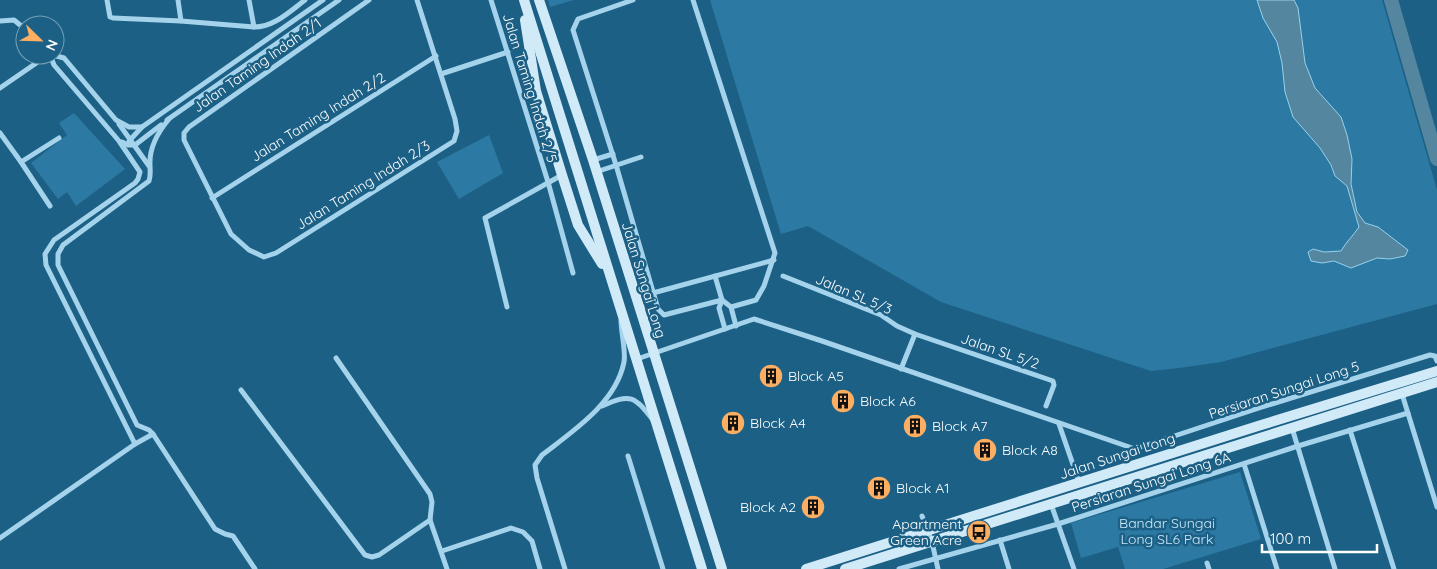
<svg xmlns="http://www.w3.org/2000/svg" width="1437" height="569" font-family="Quicksand,sans-serif">
	<rect width="100%" height="100%" fill="#1c6086"/>
	<g fill="#2c7aa3">
		<polygon points="548,0 574,0 550,7"/>
		<polygon points="710,0 1382,0 1437,190 1437,304 1221,362 1179,368 1151,371 941,302 808,226 781,234"/>
		<polygon points="74,113 125,169 76,206 67,192 58,199 31,163 67,135 59,123"/>
		<polygon points="489,135 503,173 459,199 437,162"/>
		<polygon points="1240,472 1261,539 1163,569 1125,569 1118,547 1081,558 1071,523"/>
	</g>
	<path fill="#5586a0" stroke="#97d1ed" d="M1257,0h37l4,8 7,55 10,25 26,29 6,18 5,24 -1,25 6,28 8,11 13,4 30,23 -3,6 -15,3 -13,-1 -26,10 -17,-7 -12,2 -11,-2 -3,-9 5,-3 11,3 17,-1c5,-9 12,-15 18,-24l-12,-41 -12,-10 -4,-11 -11,-17 -27,-31 -8,-25 -3,-29 -5,-21 -14,-24z"/>
	<g fill="none" stroke-linecap="round" stroke-linejoin="round">
		<polyline stroke="#5586a0" stroke-width="14" points="1391,0 1437,159"/>
		<g stroke="#a4d3eb" stroke-width="5">
			<path d="M107,0l3,17 3,1 68,3 73,6c20,0 35,-15 51,-27"/>
			<polyline points="178,0 181,21"/>
			<polyline points="249,0 254,27"/>
			<polyline points="369,0 189,127 184,133 184,140 231,234 249,250 264,257 276,253 454,141 457,131 455,119 417,0"/>
			<polyline points="491,0 548,182 573,273"/>
			<polyline points="633,0 578,19 573,30 616,165 658,309 664,315 722,300"/>
			<polyline points="693,0 775,253 764,286 756,300 731,307"/>
			<polyline points="0,21 14,20 25,29"/>
			<polyline points="50,55 54,65 119,141 140,172 138,179 135,183 54,240 45,254 46,265 135,444"/>
			<polyline points="53,55 64,58 116,120 129,127 142,127 323,0"/>
			<polyline points="441,74 508,52"/>
			<polyline points="0,88 48,55"/>
			<path d="M169,119c-11,13 -20,28 -19,46 0,6 1,10 -1,16l-86,64 -5,9v11l79,160 12,5 4,4 62,95 10,5 8,2 22,33"/>
			<polyline points="167,120 339,0"/>
			<polyline points="119,124 149,166"/>
			<polyline points="0,133 21,162 50,206"/>
			<polyline points="129,141 142,127"/>
			<polyline points="122,142 128,145 135,145 161,125"/>
			<polyline points="593,160 613,154"/>
			<polyline points="21,162 59,138"/>
			<polyline points="596,172 641,157"/>
			<polyline points="212,198 436,56"/>
			<polyline points="715,276 722,300 719,308 725,329"/>
			<polyline points="783,276 881,315 897,326 915,334 1053,381 1054,385 1046,406"/>
			<polyline points="653,293 774,260"/>
			<polyline points="722,300 731,307 736,326"/>
			<polyline points="507,307 485,218 562,175"/>
			<polyline points="336,358 430,494 432,502 430,520 447,569"/>
			<polyline points="637,359 754,319 822,341 1135,449 1259,408 1430,355 1435,356 1437,361"/>
			<polyline points="901,369 915,334"/>
			<polyline points="241,390 365,555 372,557 379,555 430,520"/>
			<polyline points="1402,394 1437,507"/>
			<path d="M602,406c29,-13 32,-10 51,14"/>
			<polyline points="1059,424 1079,482"/>
			<polyline points="1292,428 1335,569"/>
			<polyline points="1350,430 1394,569"/>
			<polyline points="628,456 663,569"/>
			<polyline points="1244,464 1277,569"/>
			<polyline points="1051,504 1074,569"/>
			<polyline points="922,516 932,542 938,569"/>
			<polyline points="0,538 135,444 153,434"/>
			<polyline points="1000,540 1009,569"/>
			<polyline points="442,551 511,528 523,532 532,541 540,569"/>
			<polyline points="1207,563 1209,569"/>
			<path d="M565,569l-28,-91 -2,-13 7,-10c31,-24 74,-52 82,-93 2,-10 -3,-30 -3,-42"/>
			<polyline points="899,569 1058,524 1298,446 1408,413"/>
		</g>
		<g stroke="#d0eaf8" stroke-width="10">
			<polyline points="524,0 702,569"/>
			<polyline points="539,0 593,160 722,569"/>
			<polyline points="525,20 536,91 562,175 578,225 602,264"/>
			<polyline points="806,569 1258,426 1437,371"/>
			<polyline points="845,569 1437,382"/>
		</g>
	</g>
	<defs>
		<g id="building-disc" transform="scale(1.25)"><circle r="9.5" fill="#fcaf62" stroke="#1c6086"/><path d="M-4-6H4V6H1V3H-1V6H-4ZM-2.5-4.3h1.7v1.8h-1.7ZM.8-4.3h1.7v1.8H.8ZM-2.5-1h1.7V.8h-1.7ZM.8-1h1.7V.8H.8Z" fill="#111"/></g>
		<g id="bus-disc" transform="scale(1.25)"><circle r="9.5" fill="#fcaf62" stroke="#1c6086"/><path d="M-5-6H5V4H4V6H2V4H-2V6H-4V4H-5ZM-3.5-4V0h7V-4ZM-3.5 1.2v1.5H-2V1.2ZM2 1.2v1.5H3.5V1.2Z" fill="#111"/></g>
	</defs>
	<g fill-rule="evenodd">
		<use href="#building-disc" x="771" y="376"/>
		<use href="#building-disc" x="843" y="401"/>
		<use href="#building-disc" x="733" y="423"/>
		<use href="#building-disc" x="915" y="426"/>
		<use href="#building-disc" x="985" y="450"/>
		<use href="#building-disc" x="879" y="488"/>
		<use href="#building-disc" x="813" y="507"/>
		<use href="#bus-disc" x="979" y="532"/>
	</g>
	<g text-anchor="middle" dominant-baseline="central" stroke-width="5" stroke-linejoin="round" paint-order="stroke">
		<g font-size="14" fill="#fff" stroke="#1c6086">
			<text transform="translate(257 65) rotate(-35)">Jalan Taming Indah 2/1</text>
			<text transform="translate(530 88) rotate(73)">Jalan Taming Indah 2/5</text>
			<text transform="translate(318 117) rotate(-32)">Jalan Taming Indah 2/2</text>
			<text transform="translate(363 185) rotate(-32)">Jalan Taming Indah 2/3</text>
			<text transform="translate(644 280) rotate(73)">Jalan Sungai Long</text>
			<text transform="translate(854 294) rotate(23)">Jalan SL 5/3</text>
			<text transform="translate(1000 351) rotate(19)">Jalan SL 5/2</text>
			<text transform="translate(1284 390) rotate(-18)">Persiaran Sungai Long 5</text>
			<text transform="translate(1117 456) rotate(-18)">Jalan Sungai Long</text>
			<text transform="translate(1151 482) rotate(-18)">Persiaran Sungai Long 6A</text>
		</g>
		<g font-size="14" fill="#fff" stroke="#1c6086" text-anchor="start">
			<text x="788" y="376">Block A5</text>
			<text x="860" y="401">Block A6</text>
			<text x="750" y="423">Block A4</text>
			<text x="932" y="426">Block A7</text>
			<text x="1002" y="450">Block A8</text>
			<text x="896" y="488">Block A1</text>
			<text x="796" y="507" text-anchor="end">Block A2</text>
			<text x="962" y="524" text-anchor="end">Apartment<tspan x="962" dy="16">Green Acre</tspan></text>
		</g>
		<g font-size="14" fill="#c9e8f8" stroke="#1c6086">
			<text x="1167" y="523">Bandar Sungai<tspan x="1167" dy="16">Long SL6 Park</tspan></text>
		</g>
	</g>
	<g transform="translate(40 40) rotate(113)"><circle r="24" fill="#1c6086" stroke="#77a0b6"/>
	<path d="M0-4L9 19L0 12L-9 19Z" fill="#fcaf62"/>
	<text y="-8" font-size="14" font-weight="bold" text-anchor="middle" fill="#ffffff">N</text>
	</g>
	<path d="M1262 544v8h115v-8" fill="none" stroke="#ffffff" stroke-width="2.5"/>
	<text x="1270" y="544" font-size="15" fill="#ffffff" stroke="#1c6086" stroke-width="4" paint-order="stroke">100 m</text>
</svg>
